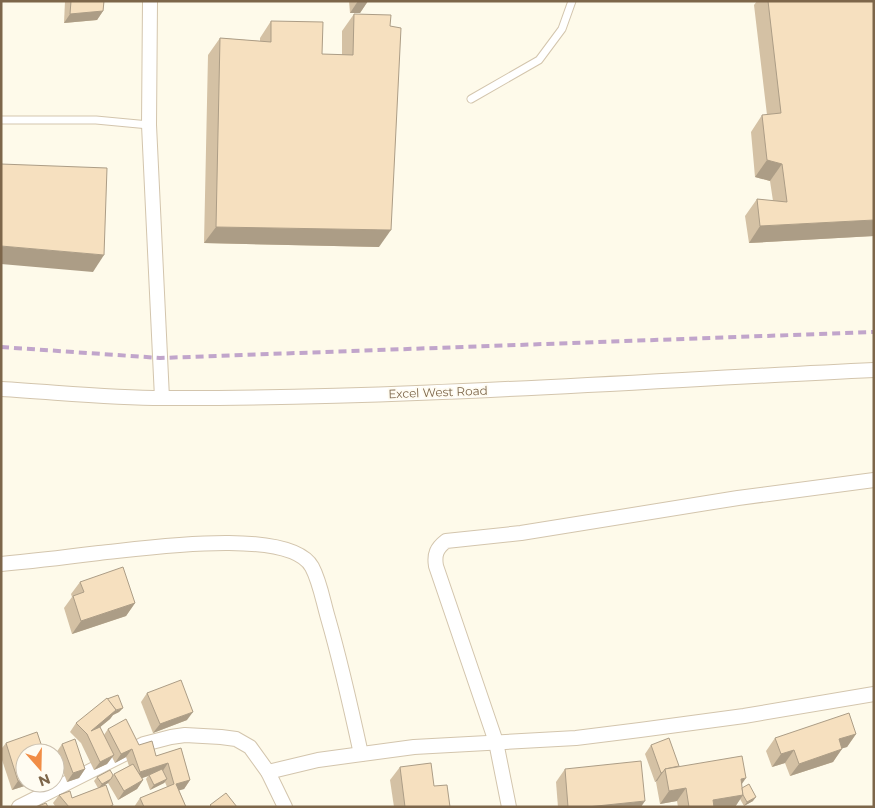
<svg xmlns="http://www.w3.org/2000/svg" width="875" height="808" font-family="Montserrat,sans-serif">
	<rect width="100%" height="100%" fill="#fefaea"/>
	<g fill="none" stroke-linecap="round" stroke-linejoin="round">
		<g stroke="#d3c5ad" stroke-width="9">
			<g id="lane">
				<polyline points="471,99 539,60 562,29 572,1"/>
				<polyline points="1,120 96,120 149,125"/>
			</g>
		</g>
		<g stroke="#d3c5ad" stroke-width="16">
			<g id="street">
				<polyline points="150,1 149,125 162,398"/>
				<path d="M1,389c54,3 108,9 162,9 238,1 474,-17 711,-28"/>
				<path d="M1,564c33,-3 66,-7 98,-11 42,-4 190,-27 213,14 8,15 11,34 16,51 13,45 23,90 33,136"/>
				<polyline points="268,772 318,760 414,747 576,738 640,730 744,716 874,694"/>
				<polyline points="19,807 144,744 171,737 185,735 221,737 236,739 250,747 268,772 285,807"/>
				<path d="M509,807l-13,-65 -60,-176c-2,-12 1,-18 10,-25l75,-8 217,-35 136,-18"/>
			</g>
		</g>
		<use href="#lane" stroke="#fff" stroke-width="7"/>
		<use href="#street" stroke="#fff" stroke-width="14"/>
		<polyline stroke="#c1a5cb" stroke-width="4" stroke-dasharray="8 5" stroke-linecap="butt" points="1,347 160,358 874,332"/>
	</g>
	<g fill="#d4c1a4">
		<polygon points="65,1 104,1 103,11 97,20 64,23"/>
		<polygon points="349,1 368,1 360,13 350,13"/>
		<polygon points="757,1 874,1 874,236 749,243 745,216 757,199 773,201 770,181 755,177 751,132 762,115 767,115 754,5"/>
		<polygon points="354,14 379,247 204,243 208,55 220,38 260,41 260,38 271,21 322,54 342,55 342,31"/>
		<polygon points="80,582 135,603 126,616 72,634 64,608 72,597 71,594"/>
		<polygon points="147,693 187,720 153,733 141,702"/>
		<polygon points="123,708 119,712 113,715 110,719 100,727 104,735 108,729 139,745 156,756 181,748 190,780 184,789 179,790 186,807 134,807 140,798 167,787 165,782 164,783 150,790 146,779 148,776 142,778 143,780 137,789 118,800 108,783 102,787 112,807 52,807 55,806 53,803 59,795 72,798 98,788 94,781 97,777 113,775 114,774 129,766 126,757 115,763 112,757 107,764 94,770 81,743 70,732 76,723"/>
		<polygon points="856,734 847,747 842,748 833,762 790,776 785,763 772,767 766,751 775,738"/>
		<polygon points="6,743 25,783 34,783 12,790 1,757 1,745 2,748"/>
		<polygon points="62,744 85,769 79,778 67,782 56,753"/>
		<polygon points="651,745 679,767 742,785 742,788 753,801 744,806 740,799 735,807 678,807 677,801 660,804 656,782 657,781 655,782 645,754"/>
		<polygon points="400,767 434,786 450,807 394,807 390,780"/>
		<polygon points="565,769 641,807 558,807 556,782"/>
	</g>
	<g fill="#ac9d86">
		<polygon points="358,1 368,1 360,13 350,13"/>
		<polygon points="103,11 97,20 64,23 70,14"/>
		<polygon points="767,160 782,164 770,181 755,177"/>
		<polygon points="874,220 874,236 749,243 760,226"/>
		<polygon points="216,227 391,230 379,247 204,243"/>
		<polygon points="1,246 104,255 93,272 1,264"/>
		<polygon points="135,603 126,616 72,634 81,621"/>
		<polygon points="123,708 119,712 113,715 110,719 88,737 91,731 112,712"/>
		<polygon points="193,712 187,720 153,733 160,724"/>
		<polygon points="856,734 847,747 830,752 839,739"/>
		<polygon points="132,749 126,757 115,763 121,754"/>
		<polygon points="842,749 833,762 790,776 799,764"/>
		<polygon points="794,750 785,763 772,767 781,754"/>
		<polygon points="114,755 107,764 94,770 100,762"/>
		<polygon points="168,763 162,772 149,775 148,776 134,781 140,772"/>
		<polygon points="85,769 79,778 67,782 73,773"/>
		<polygon points="61,770 58,775 55,776 55,774"/>
		<polygon points="663,772 657,781 655,782 661,773"/>
		<polygon points="746,778 737,791 741,779"/>
		<polygon points="25,779 25,783 34,783 12,790 18,781"/>
		<polygon points="111,779 108,783 98,789 102,784"/>
		<polygon points="167,779 164,783 150,790 154,785"/>
		<polygon points="143,780 137,789 118,800 124,791"/>
		<polygon points="190,780 184,789 170,793 176,784"/>
		<polygon points="686,788 677,801 660,804 669,791"/>
		<polygon points="743,795 735,807 708,807 713,800"/>
		<polygon points="756,797 753,801 744,806 747,802"/>
		<polygon points="645,801 641,807 587,807"/>
	</g>
	<g fill="#f6e0bf" stroke="#ac9d86">
		<polygon points="71,1 104,1 103,11 70,14"/>
		<polygon points="768,1 874,1 874,220 760,226 757,199 787,202 782,164 767,160 762,115 781,113"/>
		<polygon points="354,14 391,15 390,26 401,28 391,230 216,227 220,38 271,42 271,21 323,22 322,54 353,55"/>
		<polygon points="1,164 107,168 104,255 1,246"/>
		<polygon points="123,567 135,603 81,621 73,596 84,592 80,582"/>
		<polygon points="181,680 193,712 160,724 147,693"/>
		<polygon points="118,695 123,708 116,710 107,699"/>
		<polygon points="107,698 116,710 91,731 100,727 114,755 100,762 87,734 76,723"/>
		<polygon points="849,713 856,734 839,739 842,749 799,764 794,750 781,754 775,738"/>
		<polygon points="126,719 139,745 152,741 156,756 181,748 190,780 176,784 186,807 144,807 140,798 174,784 168,763 140,772 132,749 121,754 108,729"/>
		<polygon points="37,732 44,753 25,753 25,779 18,781 6,743"/>
		<polygon points="669,738 679,766 665,769 663,772 661,773 651,745"/>
		<polygon points="75,739 85,769 73,773 62,744"/>
		<polygon points="47,745 51,753 44,753 42,748"/>
		<polygon points="742,756 746,778 741,779 743,795 713,800 714,807 689,807 686,788 669,791 665,769"/>
		<polygon points="55,759 61,770 55,774"/>
		<polygon points="641,761 645,801 587,807 568,807 565,769"/>
		<polygon points="431,763 434,786 447,785 450,807 405,807 400,767"/>
		<polygon points="133,764 143,780 124,791 114,774"/>
		<polygon points="162,769 167,779 154,785 149,775"/>
		<polygon points="110,770 113,775 111,779 102,784 97,777"/>
		<polygon points="749,784 756,797 747,802 743,795 742,788"/>
		<polygon points="106,785 113,805 109,807 69,807 59,795 70,791 72,798"/>
		<polygon points="226,793 237,807 212,807 210,805"/>
		<polygon points="46,803 48,807 36,807"/>
	</g>
	<g text-anchor="middle" dominant-baseline="central" stroke-width="4" stroke-linejoin="round" paint-order="stroke">
		<g font-size="12" fill="#7d664a" stroke="#fffcf2">
			<text transform="translate(438 392) rotate(-2)">Excel West Road</text>
		</g>
	</g>
	<rect width="875" height="808" fill="none" stroke="#7d664a" stroke-width="5"/>
	<g transform="translate(40 768) rotate(160)"><circle r="24" fill="#fffcf2" stroke="#cbc0af"/>
	<path d="M0-4L9 19L0 12L-9 19Z" fill="#f18d46"/>
	<text y="-8" font-size="14" font-weight="bold" text-anchor="middle" fill="#7d664a">N</text>
	</g>
</svg>
